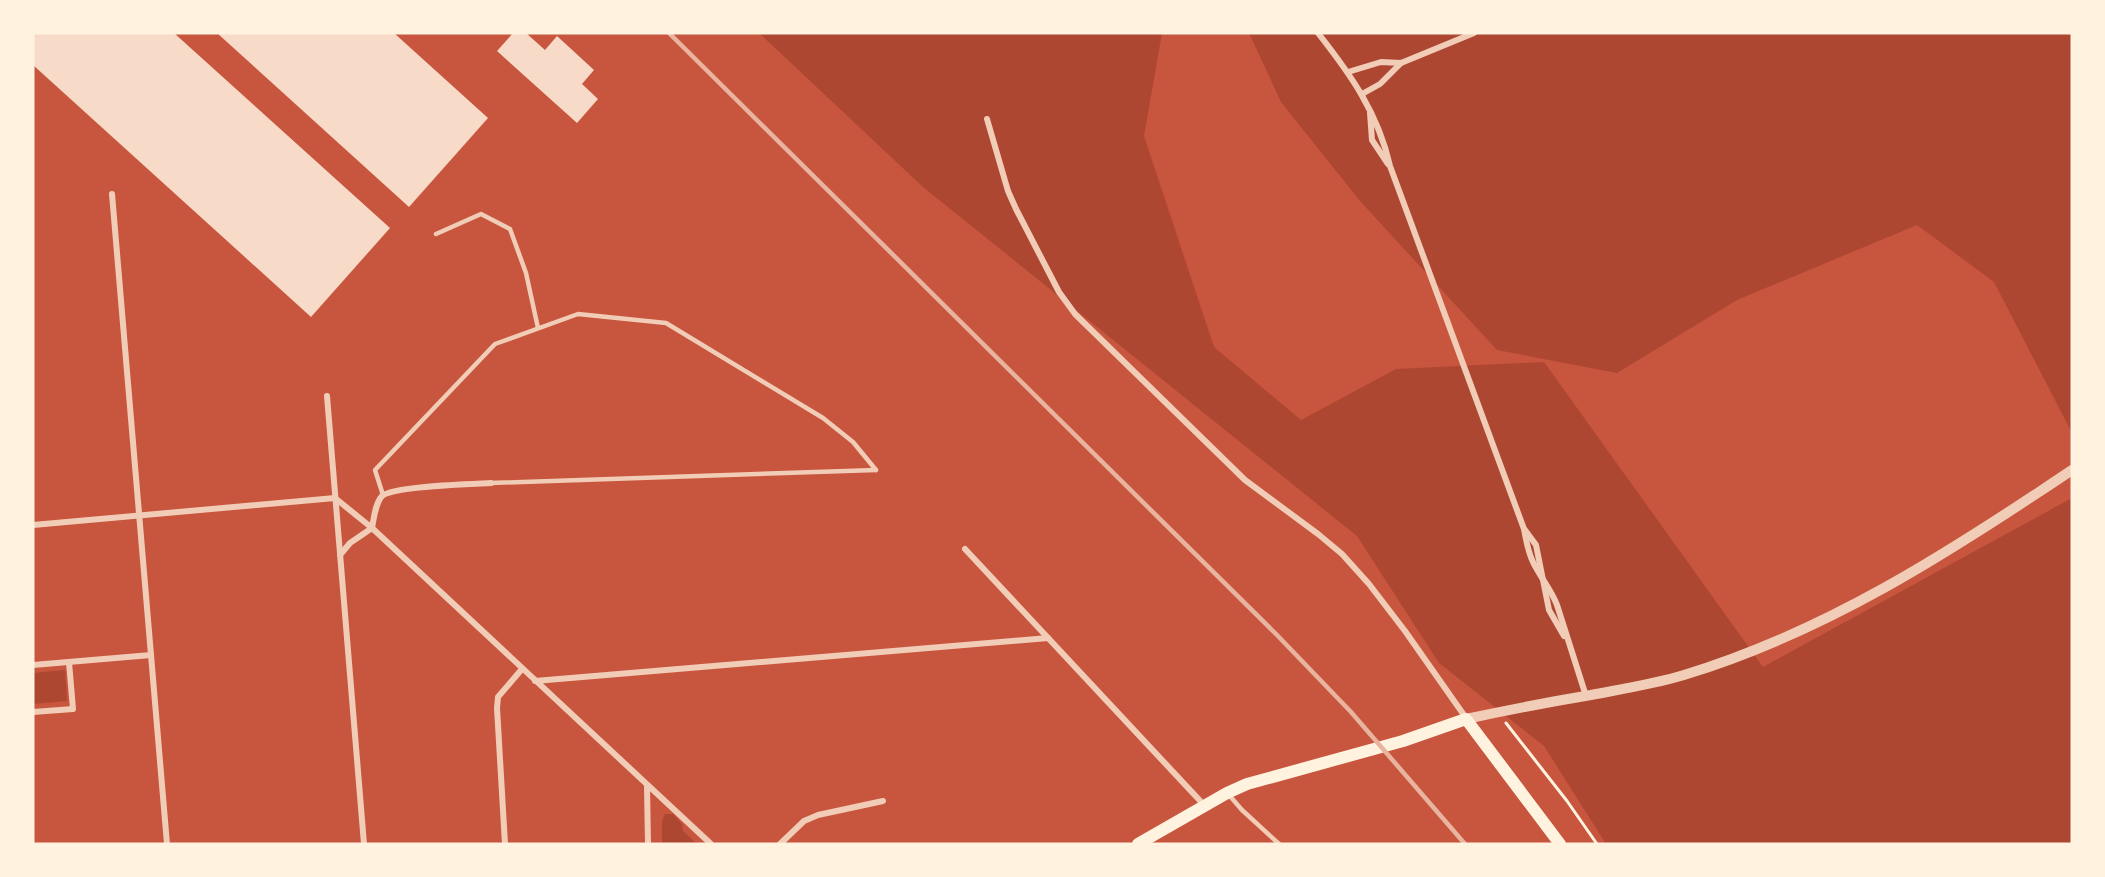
<svg xmlns="http://www.w3.org/2000/svg" width="2105" height="877" font-family="Mulish,sans-serif">
	<rect width="100%" height="100%" fill="#c8553d"/>
	<g fill="#ae4732">
		<polygon points="759,33 1162,33 1144,136 1214,347 1301,420 1396,369 1544,362 1763,667 2072,498 2072,844 1606,844 1544,746 1439,663 1357,536 923,187"/>
		<polygon points="1249,33 2072,33 2072,433 1994,282 1917,225 1737,300 1617,373 1497,350 1360,201 1281,102"/>
		<polygon points="65,670 67,701 33,704 33,673"/>
		<polygon points="665,814 673,814 682,824 683,831 697,844 662,844 662,821"/>
	</g>
	<g fill="#f7dbc8">
		<polygon points="33,33 174,33 390,228 311,317 33,65"/>
		<polygon points="217,33 394,33 488,118 409,207"/>
		<polygon points="513,33 526,33 545,50 557,36 594,70 582,84 598,99 577,123 497,51"/>
	</g>
	<g fill="none" stroke-linecap="round" stroke-linejoin="round">
		<polyline stroke="#fff3e0" stroke-width="3" points="1506,723 1567,801 1597,844"/>
		<g stroke="#f1ccb7" stroke-width="4.5">
			<polyline points="436,234 481,214 510,229 526,273 538,328"/>
			<polyline points="491,483 876,470"/>
			<polyline points="383,495 375,470 495,344 578,314 666,323 823,418 853,442 876,470"/>
			<polyline points="1229,795 1242,810 1279,844"/>
		</g>
		<g stroke="#f1ccb7" stroke-width="6">
			<path d="M1318,33c33,42 60,80 72,133l134,363c2,11 4,23 9,33 7,15 18,27 24,43l29,91"/>
			<polyline points="1348,72 1381,62 1401,63 1474,33"/>
			<polyline points="1362,94 1380,84 1401,63"/>
			<polyline points="1370,113 1372,140 1388,164"/>
			<polyline points="987,119 1008,191 1016,209 1059,292 1075,314 1245,480 1318,534 1342,554 1369,584 1405,631 1466,718"/>
			<polyline points="112,194 167,844"/>
			<polyline points="327,396 364,844"/>
			<polyline points="335,498 372,528 711,844"/>
			<polyline points="33,525 335,498"/>
			<polyline points="1525,530 1536,545 1549,610 1564,636"/>
			<polyline points="965,549 1204,805"/>
			<path d="M340,555l10,-12 22,-15c2,-10 3,-24 10,-32 11,-10 90,-12 109,-13"/>
			<polyline points="33,665 151,655"/>
			<polyline points="535,681 1048,638"/>
			<polyline points="33,712 73,709 69,662"/>
			<polyline points="647,786 648,844"/>
			<polyline points="505,844 497,708 498,697 522,669"/>
			<polyline points="780,844 804,821 818,815 883,801"/>
		</g>
		<path stroke="#f1ccb7" stroke-width="10" d="M1466,719c42,-9 83,-17 125,-24 31,-6 63,-11 93,-20 142,-43 266,-123 388,-205"/>
		<polyline stroke="#fff3e0" stroke-width="12" points="1138,844 1227,793 1247,784 1403,741 1466,719 1560,844"/>
		<polyline stroke="#e9b49f" stroke-width="4.5" points="669,33 1276,634 1351,712 1465,844"/>
	</g>
	<rect width="2105" height="877" fill="none" stroke="#fff3e0" stroke-width="69"/>
</svg>
